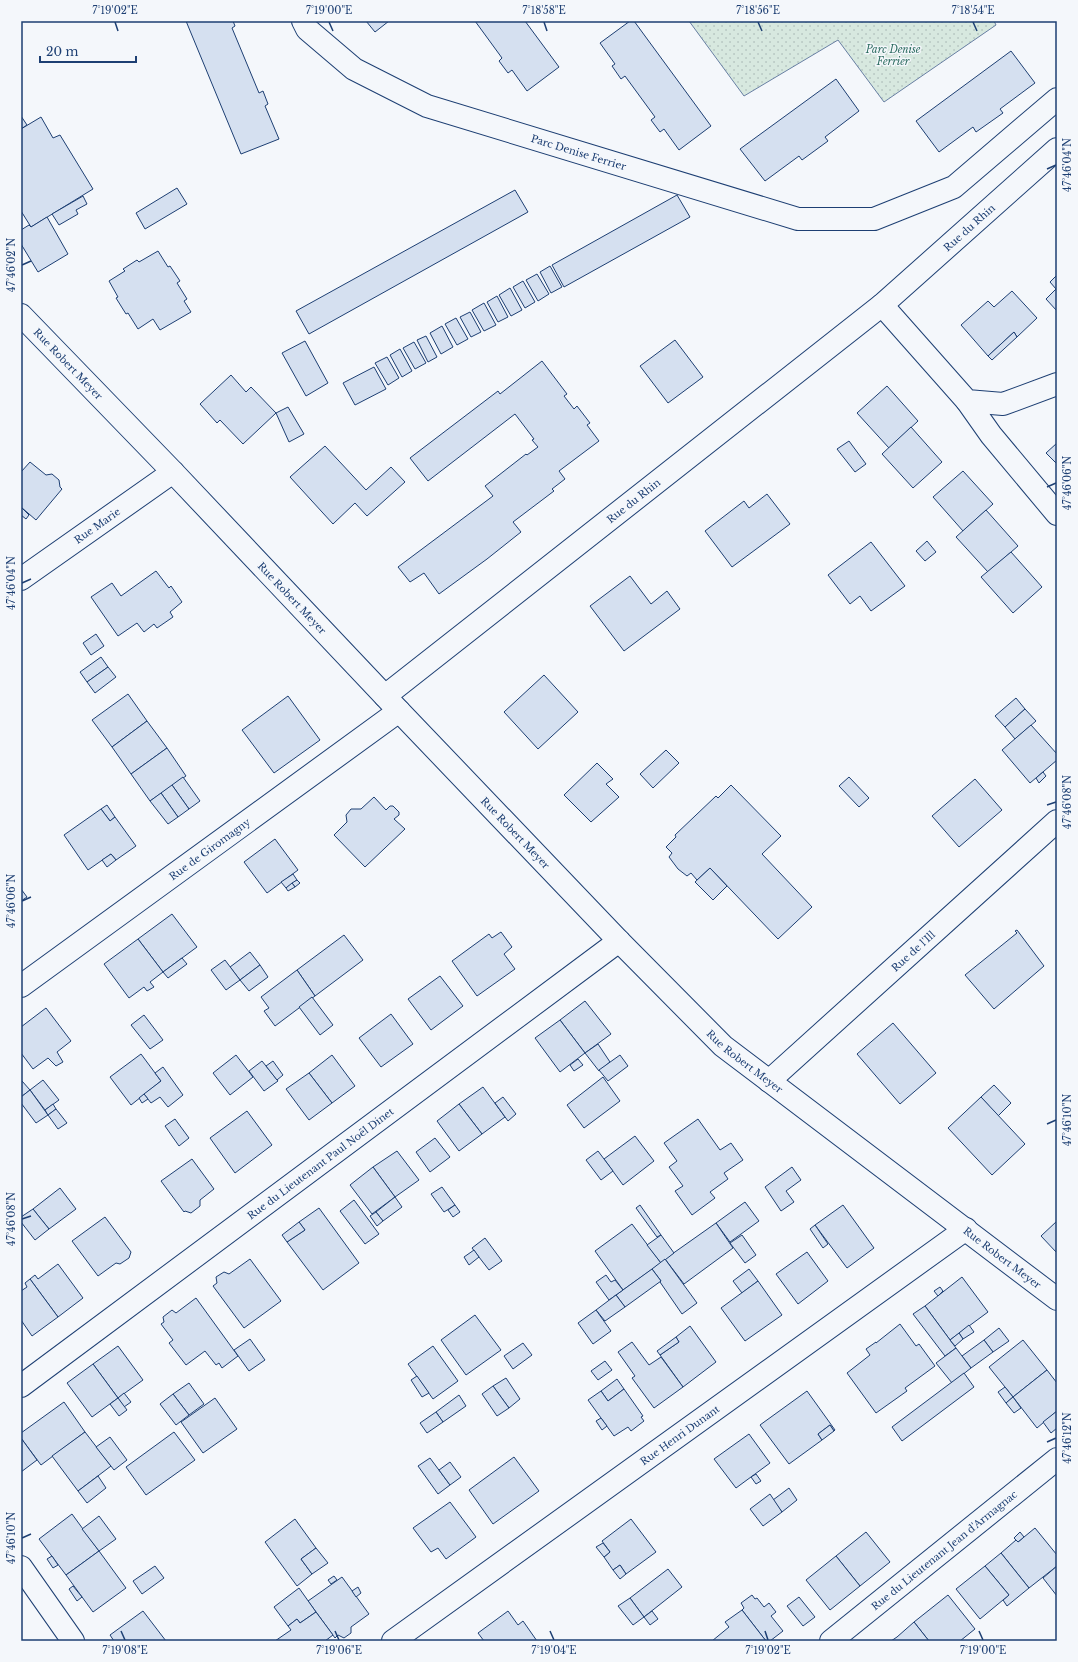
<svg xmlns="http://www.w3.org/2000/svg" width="1078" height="1662" font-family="'Libre Baskerville',serif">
	<defs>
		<pattern id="grass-dots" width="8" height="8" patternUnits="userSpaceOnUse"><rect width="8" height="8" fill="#d7e8df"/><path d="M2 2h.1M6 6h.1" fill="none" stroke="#b8c8c3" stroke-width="1.8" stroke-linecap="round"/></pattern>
	</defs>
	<rect width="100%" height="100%" fill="#f4f7fb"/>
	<polygon fill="url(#grass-dots)" stroke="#687fa3" points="689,21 994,21 996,25 884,102 838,40 744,96"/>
	<g fill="#d5e0f0" stroke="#1d3f73">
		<polygon points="186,21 233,21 235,26 232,28 259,93 263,91 268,104 265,106 279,139 241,154"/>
		<polygon points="366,21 389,21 375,32"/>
		<polygon points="475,21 525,21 559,67 527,91 512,70 508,73 499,61 502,58"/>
		<polygon points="630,21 634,21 711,126 679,150 664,129 660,132 651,120 655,117 625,76 621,79 612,66 615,64 600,43"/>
		<polygon points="1011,51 1035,83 1000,109 1003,113 976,132 973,127 939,152 916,121"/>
		<polygon points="836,79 859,111 825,137 828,141 802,160 799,156 765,181 740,149"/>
		<polygon points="21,116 27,125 21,129"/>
		<polygon points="41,117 53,138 60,135 93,189 31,227 21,211 21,129"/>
		<polygon points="177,188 187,204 145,229 136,213"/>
		<polygon points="515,190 528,212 309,334 296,311"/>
		<polygon points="677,195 690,217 564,287 552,265"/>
		<polygon points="83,196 87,204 76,210 78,214 59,225 52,214"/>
		<polygon points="47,217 68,254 38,272 21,244 21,230 29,225 31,227"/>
		<polygon points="158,251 168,267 170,266 180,281 177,283 187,299 184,301 191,312 160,330 153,319 138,329 128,313 126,314 116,298 118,297 109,281 125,271 123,269 137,260 139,262"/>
		<polygon points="550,266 562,287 551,293 540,272"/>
		<polygon points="537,274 549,294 538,301 526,280"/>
		<polygon points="1057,275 1057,311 1046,299 1056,289 1050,282"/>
		<polygon points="523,281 535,302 525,308 513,287"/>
		<polygon points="510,288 522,310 511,316 499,295"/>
		<polygon points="1012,291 1037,318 1017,337 1014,332 988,356 961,325 988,301 994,307"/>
		<polygon points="497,296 508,317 498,322 487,302"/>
		<polygon points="484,303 496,325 484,331 472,310"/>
		<polygon points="470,312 481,332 471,337 460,317"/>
		<polygon points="456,318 468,339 457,345 445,324"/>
		<polygon points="442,326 453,347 441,354 430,333"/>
		<polygon points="1014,332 1017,337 992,360 988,356"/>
		<polygon points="426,336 437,357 428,362 417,340"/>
		<polygon points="675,340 703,377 668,403 640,366"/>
		<polygon points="305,341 328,383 306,396 282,353"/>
		<polygon points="414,342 426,363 415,369 403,348"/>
		<polygon points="400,349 412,371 402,377 390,355"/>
		<polygon points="387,357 399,378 388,385 375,363"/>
		<polygon points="542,361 567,394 564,396 574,409 577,406 590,423 587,425 599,441 559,471 565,479 552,489 554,491 513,522 521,532 487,559 439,594 424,573 410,582 398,567 493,496 485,486 526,454 527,455 538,447 532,440 534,439 515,414 428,481 410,458 498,391 500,394"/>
		<polygon points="374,367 386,389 355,405 343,383"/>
		<polygon points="231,375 246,392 251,387 276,413 243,444 220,420 217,423 200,404"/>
		<polygon points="887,386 918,421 889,448 857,413"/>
		<polygon points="288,407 304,434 289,442 276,413"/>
		<polygon points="911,427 942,462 913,488 882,454"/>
		<polygon points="849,441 866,464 855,472 837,449"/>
		<polygon points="1057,443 1057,464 1046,453"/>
		<polygon points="325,446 366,490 391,467 405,482 367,516 355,503 333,524 290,477"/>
		<polygon points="30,462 46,475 52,474 59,480 60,487 62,489 36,520 21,507 21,472"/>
		<polygon points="963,471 993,504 963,531 933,497"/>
		<polygon points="767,494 790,524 732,567 705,531 744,501 749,508"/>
		<polygon points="21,507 29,515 26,519 21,515"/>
		<polygon points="986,510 1018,546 988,572 956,537"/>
		<polygon points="927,541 936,552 925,561 916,551"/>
		<polygon points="871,542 905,586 871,611 860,596 850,604 828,575"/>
		<polygon points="1011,552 1042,587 1013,613 981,577"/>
		<polygon points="156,571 169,588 171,586 182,602 170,612 173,617 157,628 154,624 144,632 137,623 118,636 91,597 112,583 121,596"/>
		<polygon points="630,576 651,604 667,591 680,609 624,651 590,606"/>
		<polygon points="96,634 104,646 91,655 83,643"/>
		<polygon points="101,657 108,667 87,682 80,672"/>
		<polygon points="108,667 116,677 95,693 87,682"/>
		<polygon points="544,675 578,712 538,749 504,712"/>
		<polygon points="128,694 147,721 112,747 92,720"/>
		<polygon points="288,696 320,740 274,773 242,730"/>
		<polygon points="1016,698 1025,709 1005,727 995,716"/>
		<polygon points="1025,709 1036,721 1015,739 1005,727"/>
		<polygon points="147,721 167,748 131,774 112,747"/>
		<polygon points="1031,725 1057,754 1057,760 1030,783 1002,750"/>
		<polygon points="167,748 186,776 150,801 131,774"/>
		<polygon points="666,750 679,763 653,788 640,774"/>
		<polygon points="597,763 613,779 606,784 619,797 591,822 564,795"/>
		<polygon points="1043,772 1046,776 1039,783 1036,778"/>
		<polygon points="183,777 200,801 189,809 172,785"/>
		<polygon points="849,777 869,798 859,807 839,786"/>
		<polygon points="975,779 1002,810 959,847 932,816"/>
		<polygon points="172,785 189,809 178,817 161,793"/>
		<polygon points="731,785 781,836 762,854 812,907 778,939 710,868 697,880 691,873 687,876 678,869 669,857 672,853 666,847 676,837 675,835 716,796 718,798"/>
		<polygon points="161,793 178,817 168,824 150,801"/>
		<polygon points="374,797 386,810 390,806 393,806 399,812 399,815 394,819 405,829 365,867 334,835 347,822 346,815 351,809 361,809"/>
		<polygon points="107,805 115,817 110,821 101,809"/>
		<polygon points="101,809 110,821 115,817 136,846 116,860 111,854 88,870 64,835"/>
		<polygon points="275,839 298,870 267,893 244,862"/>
		<polygon points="111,854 116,860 107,867 102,860"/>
		<polygon points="710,868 727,886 713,900 695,882"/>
		<polygon points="293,874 297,880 286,888 281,882"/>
		<polygon points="297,880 300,883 295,887 292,883"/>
		<polygon points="292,883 295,887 288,891 286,888"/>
		<polygon points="21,889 27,897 21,901"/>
		<polygon points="172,914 197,947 163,972 138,939"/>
		<polygon points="1017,930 1044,966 994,1009 965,975 1017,933 1015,931"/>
		<polygon points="501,932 512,947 504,954 515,969 477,996 452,961 489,934 492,938"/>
		<polygon points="344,935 363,960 315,996 297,970"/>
		<polygon points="138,939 163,972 150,982 154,987 147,991 144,987 129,998 104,964"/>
		<polygon points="250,952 260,965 240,980 230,967"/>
		<polygon points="182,958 187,964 168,978 163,972"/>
		<polygon points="225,960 240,980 226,990 211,970"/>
		<polygon points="260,965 268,977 249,991 240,980"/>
		<polygon points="297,970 315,996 275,1026 264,1011 269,1008 261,997"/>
		<polygon points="440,976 463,1006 431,1030 408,999"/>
		<polygon points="312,997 333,1025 320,1035 299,1007"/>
		<polygon points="585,1001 611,1034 585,1053 560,1020"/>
		<polygon points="46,1008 71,1041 57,1052 63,1062 56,1066 48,1058 33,1069 21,1053 21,1027"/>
		<polygon points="391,1014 413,1044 381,1067 359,1038"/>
		<polygon points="144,1015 163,1040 150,1049 131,1025"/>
		<polygon points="560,1020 585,1053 560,1072 535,1038"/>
		<polygon points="893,1023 936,1073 900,1104 857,1054"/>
		<polygon points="598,1044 610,1062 599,1071 585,1053"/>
		<polygon points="141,1054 161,1081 131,1105 110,1077"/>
		<polygon points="236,1055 253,1077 230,1095 213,1073"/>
		<polygon points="332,1055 355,1086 332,1103 309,1073"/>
		<polygon points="620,1055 628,1066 608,1081 599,1070"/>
		<polygon points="578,1059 583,1065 574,1071 570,1065"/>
		<polygon points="262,1061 278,1081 264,1091 249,1071"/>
		<polygon points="273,1061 283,1075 277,1080 266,1066"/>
		<polygon points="163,1067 183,1095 168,1107 160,1097 151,1103 144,1094 161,1081 155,1073"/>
		<polygon points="309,1073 332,1103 309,1120 286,1089"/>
		<polygon points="603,1077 620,1101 584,1128 567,1105"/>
		<polygon points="43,1080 59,1100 45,1110 30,1090"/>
		<polygon points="22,1081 30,1090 21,1097 21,1082"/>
		<polygon points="994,1085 1011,1103 998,1116 981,1097"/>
		<polygon points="483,1087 505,1117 482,1134 459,1104"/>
		<polygon points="30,1090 48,1115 36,1123 21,1103 21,1097"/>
		<polygon points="144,1094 148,1099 142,1103 139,1098"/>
		<polygon points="503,1097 516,1114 508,1121 495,1103"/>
		<polygon points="981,1097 1025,1144 992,1175 948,1128"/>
		<polygon points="53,1104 56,1109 48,1115 45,1110"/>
		<polygon points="459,1104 482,1134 459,1151 437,1121"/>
		<polygon points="56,1109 67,1123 58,1129 48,1115"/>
		<polygon points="247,1111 272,1145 235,1173 210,1138"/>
		<polygon points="175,1119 189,1138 179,1146 165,1126"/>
		<polygon points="698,1119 720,1150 731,1143 743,1160 724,1173 728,1179 710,1192 715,1198 692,1215 675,1191 683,1186 669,1167 677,1161 664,1143"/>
		<polygon points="635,1136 654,1161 623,1185 604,1159"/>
		<polygon points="435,1138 450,1157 430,1172 416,1152"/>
		<polygon points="397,1151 419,1180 395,1197 373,1167"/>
		<polygon points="598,1151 613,1171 601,1180 586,1160"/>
		<polygon points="192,1159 214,1189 200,1200 200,1206 191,1213 185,1211 184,1212 161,1181"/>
		<polygon points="373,1167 395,1197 372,1214 350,1185"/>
		<polygon points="792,1167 801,1180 786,1191 794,1202 781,1211 765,1187"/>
		<polygon points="442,1187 455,1205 444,1212 431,1194"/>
		<polygon points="60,1188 76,1209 49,1229 33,1209"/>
		<polygon points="395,1197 402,1207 383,1221 376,1212"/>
		<polygon points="354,1200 379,1234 365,1244 340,1211"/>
		<polygon points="745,1202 759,1221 730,1242 716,1223"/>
		<polygon points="455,1205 460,1212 453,1217 448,1210"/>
		<polygon points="640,1205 661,1235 657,1237 636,1208"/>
		<polygon points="843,1205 874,1248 847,1268 815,1225"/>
		<polygon points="319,1208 359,1263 323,1290 287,1242 305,1230 299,1222"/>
		<polygon points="33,1209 49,1229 35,1240 21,1222 21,1217"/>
		<polygon points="376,1212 383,1221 377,1226 370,1216"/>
		<polygon points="105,1217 131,1252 129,1258 120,1264 116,1263 98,1276 72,1241"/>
		<polygon points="1057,1221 1057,1253 1041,1236"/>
		<polygon points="299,1222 305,1230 287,1242 282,1235"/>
		<polygon points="716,1223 733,1248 684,1284 665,1259"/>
		<polygon points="632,1224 661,1263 623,1290 595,1251"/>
		<polygon points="815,1225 828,1244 823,1248 810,1229"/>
		<polygon points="661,1235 674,1253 661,1263 647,1245"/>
		<polygon points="742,1235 756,1255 745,1263 730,1243"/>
		<polygon points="485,1238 502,1261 489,1270 472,1248"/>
		<polygon points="474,1250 479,1257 469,1265 464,1257"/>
		<polygon points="807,1252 828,1281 798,1304 776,1274"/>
		<polygon points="250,1259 281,1301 244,1328 213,1286 217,1283 216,1277 224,1272 229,1274"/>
		<polygon points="665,1259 697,1303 682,1314 660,1282 661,1281 652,1269"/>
		<polygon points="58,1264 83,1298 58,1317 30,1279 35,1275 38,1279"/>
		<polygon points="652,1269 661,1281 625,1307 616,1295"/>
		<polygon points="749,1269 758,1281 742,1293 733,1281"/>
		<polygon points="606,1275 611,1282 615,1280 623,1290 609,1300 596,1282"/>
		<polygon points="962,1277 988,1312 950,1340 925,1306"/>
		<polygon points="30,1279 58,1317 32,1336 21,1320 21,1291 27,1287 25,1283"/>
		<polygon points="758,1281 782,1315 745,1341 721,1308"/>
		<polygon points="940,1287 943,1291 938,1296 934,1291"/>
		<polygon points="616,1295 625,1307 605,1321 596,1310"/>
		<polygon points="196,1298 238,1356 222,1368 219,1363 216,1365 205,1351 186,1365 169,1343 173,1340 161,1324 164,1322 163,1317 172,1310 176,1313"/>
		<polygon points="925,1306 956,1348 945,1356 913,1314"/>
		<polygon points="596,1310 611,1331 593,1344 578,1323"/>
		<polygon points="475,1315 501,1350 466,1375 441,1340"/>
		<polygon points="900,1324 916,1346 919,1344 935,1366 905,1388 907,1391 876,1413 847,1373 870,1355 866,1349 876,1342 876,1343"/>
		<polygon points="969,1325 974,1332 963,1339 959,1333"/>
		<polygon points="690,1326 716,1362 683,1387 660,1355 679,1342 676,1337"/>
		<polygon points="999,1328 1009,1341 993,1352 984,1340"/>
		<polygon points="959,1333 963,1339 955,1346 950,1340"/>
		<polygon points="676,1337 679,1342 660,1355 657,1351"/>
		<polygon points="250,1339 265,1360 249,1371 234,1350"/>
		<polygon points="984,1340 993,1352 971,1368 962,1356"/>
		<polygon points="1023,1340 1047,1370 1013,1397 989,1367"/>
		<polygon points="632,1342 649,1365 661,1357 683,1387 654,1408 632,1378 635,1376 618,1352"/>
		<polygon points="523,1343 532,1355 513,1369 504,1356"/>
		<polygon points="118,1346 143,1380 118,1398 93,1364"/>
		<polygon points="433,1346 458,1381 433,1399 408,1364"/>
		<polygon points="956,1348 971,1368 952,1383 936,1363"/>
		<polygon points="605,1361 612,1370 598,1380 591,1371"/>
		<polygon points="93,1364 118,1398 92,1417 67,1383"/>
		<polygon points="1047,1370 1057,1383 1057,1411 1037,1428 1013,1397"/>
		<polygon points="964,1373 974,1387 902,1441 892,1427"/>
		<polygon points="417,1376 429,1393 422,1397 411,1380"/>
		<polygon points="506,1378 520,1399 509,1408 493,1386"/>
		<polygon points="617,1379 624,1389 608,1401 601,1391"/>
		<polygon points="189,1383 204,1404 189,1415 173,1394"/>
		<polygon points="493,1386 509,1408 497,1416 482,1394"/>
		<polygon points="1005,1387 1013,1397 1006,1403 998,1392"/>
		<polygon points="624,1389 643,1416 641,1417 644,1421 631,1431 628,1427 614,1436 588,1400 601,1391 608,1401"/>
		<polygon points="807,1391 835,1430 834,1431 830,1425 818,1434 822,1440 789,1464 760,1425"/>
		<polygon points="124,1393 131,1402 124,1407 118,1398"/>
		<polygon points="173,1394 189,1415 176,1425 160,1404"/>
		<polygon points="459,1395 466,1406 443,1422 436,1412"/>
		<polygon points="1013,1397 1021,1408 1014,1413 1006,1403"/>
		<polygon points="118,1398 127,1410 119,1416 110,1404"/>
		<polygon points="215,1398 237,1429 203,1453 181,1422"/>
		<polygon points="64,1402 85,1432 41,1465 21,1438 21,1433"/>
		<polygon points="1057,1411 1057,1428 1051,1433 1043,1422"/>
		<polygon points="436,1412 443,1422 427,1433 420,1423"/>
		<polygon points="601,1418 607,1426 602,1430 596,1421"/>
		<polygon points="830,1425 834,1431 822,1440 818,1434"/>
		<polygon points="85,1432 111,1466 78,1491 52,1456"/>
		<polygon points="174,1432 195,1460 146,1495 126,1467"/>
		<polygon points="749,1434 770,1463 736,1488 714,1459"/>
		<polygon points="110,1437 127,1460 114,1470 96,1447"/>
		<polygon points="21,1438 37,1460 21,1472"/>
		<polygon points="514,1457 539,1491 493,1524 469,1490"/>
		<polygon points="430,1458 450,1485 438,1494 418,1466"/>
		<polygon points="450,1462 461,1477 450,1485 439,1470"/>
		<polygon points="756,1474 761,1481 756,1484 751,1477"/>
		<polygon points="98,1476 106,1488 87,1503 78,1491"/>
		<polygon points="789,1488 797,1500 782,1512 773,1500"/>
		<polygon points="770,1494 782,1512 763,1526 750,1509"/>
		<polygon points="450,1502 476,1537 446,1559 438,1548 431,1552 413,1528"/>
		<polygon points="72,1514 99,1551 66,1575 39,1539"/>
		<polygon points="99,1516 116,1539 99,1551 82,1529"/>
		<polygon points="295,1519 316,1548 301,1559 312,1574 297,1586 265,1542"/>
		<polygon points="631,1519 656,1552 626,1574 620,1565 613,1570 604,1557 610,1552 602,1541"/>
		<polygon points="1035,1528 1057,1555 1057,1566 1029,1588 1001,1553 1016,1540 1018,1542"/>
		<polygon points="866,1532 890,1562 860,1586 836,1556"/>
		<polygon points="1020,1532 1024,1537 1018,1542 1014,1538"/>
		<polygon points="603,1543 610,1552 604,1557 596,1547"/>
		<polygon points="316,1548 328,1563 312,1574 301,1559"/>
		<polygon points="99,1551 126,1588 93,1612 66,1575"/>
		<polygon points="1001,1553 1029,1588 1007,1606 1003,1600 1009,1595 985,1566"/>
		<polygon points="52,1556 58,1565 53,1568 47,1559"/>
		<polygon points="836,1556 860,1586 830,1610 806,1580"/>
		<polygon points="620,1565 626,1574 620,1579 613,1570"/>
		<polygon points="155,1566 164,1578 142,1594 133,1581"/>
		<polygon points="985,1566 1009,1595 980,1619 956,1589"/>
		<polygon points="1057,1566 1057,1596 1043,1578"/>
		<polygon points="668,1569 682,1587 644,1617 630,1598"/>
		<polygon points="334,1576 337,1580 331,1584 328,1580"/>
		<polygon points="342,1577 369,1614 351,1627 351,1633 344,1638 338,1635 335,1638 308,1601"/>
		<polygon points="73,1586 82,1597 77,1601 69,1589"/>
		<polygon points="358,1587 361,1593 356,1597 352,1591"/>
		<polygon points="299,1588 316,1612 300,1623 297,1619 288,1626 274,1607"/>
		<polygon points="752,1595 755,1599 757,1598 764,1607 769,1603 776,1612 771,1616 783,1631 770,1641 766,1641 742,1610 744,1608 741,1603"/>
		<polygon points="948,1595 975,1629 960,1641 929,1641 914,1622"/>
		<polygon points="799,1597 815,1617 803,1626 787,1606"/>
		<polygon points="630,1598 644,1617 633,1625 618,1606"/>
		<polygon points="742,1610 766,1641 712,1641 729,1627 725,1622"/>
		<polygon points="143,1611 166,1641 114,1641 110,1635"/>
		<polygon points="508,1611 518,1625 523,1621 537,1641 484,1641 478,1633"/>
		<polygon points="652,1611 658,1619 650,1625 644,1617"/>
		<polygon points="316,1612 333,1635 325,1641 275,1641 291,1630 288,1626 297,1619 300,1623"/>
		<polygon points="914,1622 929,1641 891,1641 897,1637"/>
	</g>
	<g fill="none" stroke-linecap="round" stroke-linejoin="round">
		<g stroke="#1d3f73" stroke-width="24">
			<g id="minor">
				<path id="s1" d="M303,21l4,8 47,40 73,37 371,113h76l80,-32 103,-88"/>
				<polyline points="882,305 967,401 1003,404 1057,384"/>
				<path id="s2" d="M21,315l152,157 226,239 220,230 104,105 334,253"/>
				<polyline points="967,401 991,435 1057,514"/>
				<path id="s3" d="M21,579l152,-107"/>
				<path id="s4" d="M385,696l497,-391 175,-156"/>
				<path id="s5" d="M21,986l378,-275"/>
				<path id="s6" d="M769,1081l288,-260"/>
				<path id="s7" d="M21,1386l598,-445"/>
				<polyline points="21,1567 73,1641"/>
				<path id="s8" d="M393,1641l573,-412"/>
				<path id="s9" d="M831,1641l226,-182"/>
			</g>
		</g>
		<use href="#minor" stroke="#f4f7fb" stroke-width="22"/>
	</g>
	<path fill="none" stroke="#1d3f73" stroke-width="1.5" d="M115,22l3,9M329,22l4,9M544,22l3,9M758,22l4,9M973,22l4,9M1047,169l9,-4M22,265l9,-4M1047,487l9,-4M22,583l9,-4M1047,805l9,-3M22,901l9,-4M1047,1124l9,-4M22,1219l9,-3M1047,1442l9,-4M22,1538l9,-4M121,1631l4,9M335,1631l4,9M550,1631l4,9M765,1631l3,9M979,1631l4,9"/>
	<g text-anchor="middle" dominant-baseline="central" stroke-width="3" stroke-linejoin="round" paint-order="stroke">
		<g font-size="10" font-style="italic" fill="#2c6c60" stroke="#f4f7fb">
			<text x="893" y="49">Parc Denise<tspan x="893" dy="12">Ferrier</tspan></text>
		</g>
		<g font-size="10" fill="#1d3f73" stroke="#f4f7fb">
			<text stroke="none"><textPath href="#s1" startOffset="311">Parc Denise Ferrier</textPath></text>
			<text stroke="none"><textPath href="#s4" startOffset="749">Rue du Rhin</textPath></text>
			<text stroke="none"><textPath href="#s2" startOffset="68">Rue Robert Meyer</textPath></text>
			<text stroke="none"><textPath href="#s4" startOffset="316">Rue du Rhin</textPath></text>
			<text stroke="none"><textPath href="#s3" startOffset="93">Rue Marie</textPath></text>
			<text stroke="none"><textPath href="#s2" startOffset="392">Rue Robert Meyer</textPath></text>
			<text stroke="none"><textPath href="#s2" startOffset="716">Rue Robert Meyer</textPath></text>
			<text stroke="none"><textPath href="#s5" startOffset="233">Rue de Giromagny</textPath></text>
			<text stroke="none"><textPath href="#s6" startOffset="194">Rue de l'Ill</textPath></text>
			<text stroke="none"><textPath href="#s2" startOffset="1040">Rue Robert Meyer</textPath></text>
			<text stroke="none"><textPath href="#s7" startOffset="373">Rue du Lieutenant Paul Noël Dinet</textPath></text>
			<text stroke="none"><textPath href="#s2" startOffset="1364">Rue Robert Meyer</textPath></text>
			<text stroke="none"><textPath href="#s8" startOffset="353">Rue Henri Dunant</textPath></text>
			<text stroke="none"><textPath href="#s9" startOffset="145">Rue du Lieutenant Jean d'Armagnac</textPath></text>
		</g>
	</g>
	<rect width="1078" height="1662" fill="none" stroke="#f4f7fb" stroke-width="44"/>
	<path d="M40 56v6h96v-6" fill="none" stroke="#1d3f73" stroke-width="2"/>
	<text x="46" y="56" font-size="12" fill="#1d3f73" stroke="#f4f7fb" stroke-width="3" paint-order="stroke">20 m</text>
	<rect x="22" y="22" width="1034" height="1618" fill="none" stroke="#1d3f73" stroke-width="1.5"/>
	<g font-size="10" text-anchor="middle" fill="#1d3f73">
		<text x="115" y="14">7°19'02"E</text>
		<text x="329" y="14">7°19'00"E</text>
		<text x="544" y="14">7°18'58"E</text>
		<text x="758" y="14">7°18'56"E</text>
		<text x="973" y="14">7°18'54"E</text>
		<text transform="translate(1067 165) rotate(-90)" y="4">47°46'04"N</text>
		<text transform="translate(11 265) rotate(-90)" y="4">47°46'02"N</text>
		<text transform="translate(1067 483) rotate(-90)" y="4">47°46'06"N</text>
		<text transform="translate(11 583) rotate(-90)" y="4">47°46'04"N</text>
		<text transform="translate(1067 802) rotate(-90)" y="4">47°46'08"N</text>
		<text transform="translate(11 901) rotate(-90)" y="4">47°46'06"N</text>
		<text transform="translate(1067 1120) rotate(-90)" y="4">47°46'10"N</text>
		<text transform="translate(11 1219) rotate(-90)" y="4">47°46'08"N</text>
		<text transform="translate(1067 1438) rotate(-90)" y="4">47°46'12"N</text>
		<text transform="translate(11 1538) rotate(-90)" y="4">47°46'10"N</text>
		<text x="125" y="1654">7°19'08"E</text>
		<text x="339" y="1654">7°19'06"E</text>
		<text x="554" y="1654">7°19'04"E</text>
		<text x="768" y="1654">7°19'02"E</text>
		<text x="983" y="1654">7°19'00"E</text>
	</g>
</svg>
